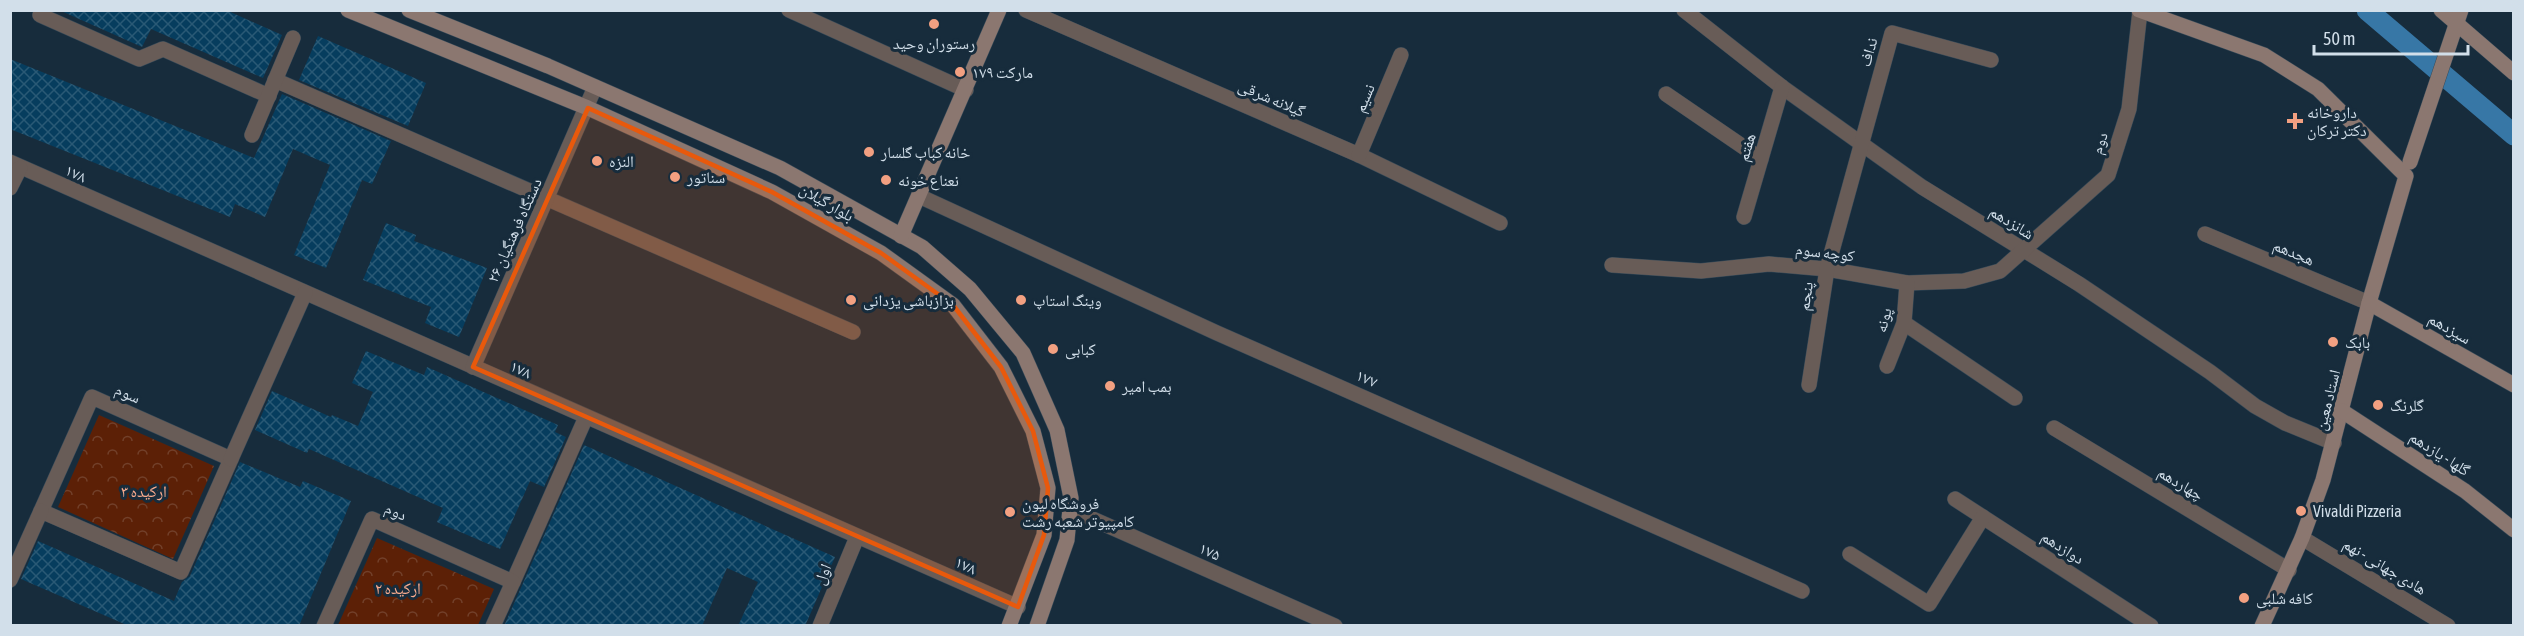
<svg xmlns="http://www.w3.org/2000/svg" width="2524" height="636" font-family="'Asap Condensed','Noto Naskh Arabic',sans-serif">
	<defs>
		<pattern id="park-crowns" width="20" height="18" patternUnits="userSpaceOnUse" patternTransform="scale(1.5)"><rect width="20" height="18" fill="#5c2006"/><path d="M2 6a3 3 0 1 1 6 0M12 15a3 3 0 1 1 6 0" fill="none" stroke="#72402a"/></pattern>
		<pattern id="building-cross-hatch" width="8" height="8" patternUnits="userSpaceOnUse" patternTransform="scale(1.5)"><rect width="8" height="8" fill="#063d5e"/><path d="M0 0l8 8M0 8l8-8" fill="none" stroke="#295975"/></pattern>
	</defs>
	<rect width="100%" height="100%" fill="#172c3c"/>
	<g fill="url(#park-crowns)">
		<polygon points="99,415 214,466 173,559 58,507"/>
		<polygon points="377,538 494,589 478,625 338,625"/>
	</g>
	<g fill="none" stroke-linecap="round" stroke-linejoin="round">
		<polyline stroke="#3777a6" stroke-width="21" points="2367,10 2514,135"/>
	</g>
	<g fill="url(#building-cross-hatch)">
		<polygon points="59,10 226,10 282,35 263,78 151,29 142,47"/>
		<polygon points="318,36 426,83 408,126 299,80"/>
		<polygon points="10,59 254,158 282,94 391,141 372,184 362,180 326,268 294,255 330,165 293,149 265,217 235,204 230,217 10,129"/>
		<polygon points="386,223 416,235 414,241 487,268 459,337 425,323 431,307 363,280"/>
		<polygon points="366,351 424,375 427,367 558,425 555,432 566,437 544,487 530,481 500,549 437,522 443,508 309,449 307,453 255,430 272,391 331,417 332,415 358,426 373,392 352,383"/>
		<polygon points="584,445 835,557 805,626 738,626 758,582 727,568 702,626 504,626"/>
		<polygon points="240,462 300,487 303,481 351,501 299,626 129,626 21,579 38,541 174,601 182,582 190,576"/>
	</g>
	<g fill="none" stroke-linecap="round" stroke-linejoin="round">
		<g stroke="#354958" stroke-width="16">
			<g id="minor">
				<polyline points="789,10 966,90"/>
				<polyline points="1026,10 1359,155 1500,223"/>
				<polyline points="1684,10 1782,87 1922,187 2079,284 2210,372 2255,406 2285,423 2334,443"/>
				<polyline points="40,15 139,59 163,49 269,96"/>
				<polyline points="275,80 853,332"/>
				<polyline points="1666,94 1761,159"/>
				<polyline points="252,135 293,38"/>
				<polyline points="1359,155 1401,55"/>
				<polyline points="10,162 1018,607"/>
				<polyline points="10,188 20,168"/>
				<polyline points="919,196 1217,333 1802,591"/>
				<polyline points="1744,217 1782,87"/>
				<polyline points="2205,234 2369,303"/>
				<polyline points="1612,265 1701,271 1769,264 1827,269 1907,283 1964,281 2000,271 2108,175 2129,109 2140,11"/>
				<polyline points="1904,323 2015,398"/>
				<polyline points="1887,366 1904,323 1907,283"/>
				<polyline points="473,367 595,87"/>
				<polyline points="1809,385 1827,269 1892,33 1991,60"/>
				<polygon points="92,397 231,459 181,572 41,511"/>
				<polyline points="2054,428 2289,570"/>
				<polyline points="231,459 305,293"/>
				<polyline points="1955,499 2151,626"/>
				<polyline points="1070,509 1335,626"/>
				<polyline points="2302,538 2448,626"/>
				<polyline points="1850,554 1929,604 1983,517"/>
				<polyline points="10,580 41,511"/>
				<polyline points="513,582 586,417"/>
				<polyline points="324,626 372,519 513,582 493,626"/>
				<polyline points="820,626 857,537"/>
			</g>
		</g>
		<g stroke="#354958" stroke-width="16">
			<g id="secondary">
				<polyline points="348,10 588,108 772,192 881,253 953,305 1001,367 1033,431 1048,488 1044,535 1009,626"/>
				<polyline points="409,10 548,66 780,168 922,247 970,289 1023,353 1057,430 1071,498 1067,540 1037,626"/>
				<polyline points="2139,10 2264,55 2318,89 2406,176 2369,303 2323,480 2302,538 2262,626"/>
				<polyline points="2441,10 2514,73"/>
				<polyline points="2410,162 2461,10"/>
				<polyline points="901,236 999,10"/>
				<polyline points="2369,303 2514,385"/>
				<polyline points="2342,411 2465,491 2514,530"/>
			</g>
		</g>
		<use href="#minor" stroke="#685c57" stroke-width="15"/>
		<use href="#secondary" stroke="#8b7770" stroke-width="15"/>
	</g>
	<path fill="#e8590c" fill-opacity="0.2" stroke="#e8590c" stroke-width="4.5" stroke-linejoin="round" d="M588,108l184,84 109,61 72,52 48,62 32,64 15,57 -4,47 -26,72 -545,-240z"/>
	<g fill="#f2a081" stroke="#172c3c" stroke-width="2">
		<circle cx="934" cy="24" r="6"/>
		<circle cx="960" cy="72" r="6"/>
		<path d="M2292 112h6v6h6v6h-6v6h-6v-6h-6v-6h6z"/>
		<circle cx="869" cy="152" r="6"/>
		<circle cx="597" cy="161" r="6"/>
		<circle cx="675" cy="177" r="6"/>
		<circle cx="886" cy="180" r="6"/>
		<circle cx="851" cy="300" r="6"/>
		<circle cx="1021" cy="300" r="6"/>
		<circle cx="2333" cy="342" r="6"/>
		<circle cx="1053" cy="349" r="6"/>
		<circle cx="1110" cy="386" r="6"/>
		<circle cx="2378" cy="405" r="6"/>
		<circle cx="2301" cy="511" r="6"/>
		<circle cx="1010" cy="512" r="6"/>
		<circle cx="2244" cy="598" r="6"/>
	</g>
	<g text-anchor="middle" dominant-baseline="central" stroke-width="6" stroke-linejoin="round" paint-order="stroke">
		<g font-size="16" fill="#d2dfea" stroke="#172c3c" text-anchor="start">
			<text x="934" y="43" text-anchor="middle">رستوران وحید</text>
			<text x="972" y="72">۱۷۹ مارکت</text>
			<text x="2307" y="112">داروخانه<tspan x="2307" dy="18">دکتر ترکان</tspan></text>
			<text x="881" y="152">خانه کباب گلسار</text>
			<text x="609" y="161">النزه</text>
			<text x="687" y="177">سناتور</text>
			<text x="898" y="180">نعناع خونه</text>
			<text x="863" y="300">بزازباشی یزدانی</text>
			<text x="1033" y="300">وینگ استاپ</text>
			<text x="2345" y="342">بابک</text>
			<text x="1065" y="349">کبابی</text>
			<text x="1122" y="386">بمب امیر</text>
			<text x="2390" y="405">گلرنگ</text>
			<text x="1022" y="503">فروشگاه لیون<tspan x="1022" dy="18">کامپیوتر شعبه رشت</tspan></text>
			<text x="2313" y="511">Vivaldi Pizzeria</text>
			<text x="2256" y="598">کافه شلبی</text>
		</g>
		<g font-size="16" fill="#d2dfea" stroke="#172c3c">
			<text transform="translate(1868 52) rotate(-74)">نداف</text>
			<text transform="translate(1272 98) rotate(23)">گیلانه شرقی</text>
			<text transform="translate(1364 98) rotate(-67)">نسیم</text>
			<text transform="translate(2099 143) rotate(-72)">دوم</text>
			<text transform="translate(1746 147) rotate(-73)">هفتم</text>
			<text transform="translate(76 173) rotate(24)">۱۷۸</text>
			<text transform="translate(827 202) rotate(30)">بلوار گیلان</text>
			<text transform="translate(2012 222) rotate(32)">شانزدهم</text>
			<text transform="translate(514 230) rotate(-66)">۲۶ دستگاه فرهنگیان</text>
			<text transform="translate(1825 252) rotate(7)">کوچه سوم</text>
			<text transform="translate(2294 252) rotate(23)">هجدهم</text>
			<text transform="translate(1805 296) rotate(-81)">پنجم</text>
			<text transform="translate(1883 320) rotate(-76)">پونه</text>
			<text transform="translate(2450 328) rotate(30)">سیزدهم</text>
			<text transform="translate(521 369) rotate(24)">۱۷۸</text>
			<text transform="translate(1367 378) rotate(23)">۱۷۷</text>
			<text transform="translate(128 393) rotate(24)">سوم</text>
			<text transform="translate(2327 400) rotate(-76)">استاد معین</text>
			<text transform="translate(2440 453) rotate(33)">گلها - یازدهم</text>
			<text transform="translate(2181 483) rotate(31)">چهاردهم</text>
			<text transform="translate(396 511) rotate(24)">دوم</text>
			<text transform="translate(2063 547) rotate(33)">دوازدهم</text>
			<text transform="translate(1210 551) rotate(24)">۱۷۵</text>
			<text transform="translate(966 565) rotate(24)">۱۷۸</text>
			<text transform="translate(2385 566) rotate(31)">هادی جهانی - نهم</text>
			<text transform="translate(822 574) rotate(-67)">اول</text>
		</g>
		<g font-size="16" fill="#fbac8e" stroke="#172c3c">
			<text x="144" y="491">ارکیده ۳</text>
			<text x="398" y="588">ارکیده ۲</text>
		</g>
	</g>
	<rect width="2524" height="636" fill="none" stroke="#d2dfea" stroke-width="24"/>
	<path d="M2314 45v9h154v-9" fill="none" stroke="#d2dfea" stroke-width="3"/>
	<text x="2323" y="45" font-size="18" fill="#d2dfea" stroke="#172c3c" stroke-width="4.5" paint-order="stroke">50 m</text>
</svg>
